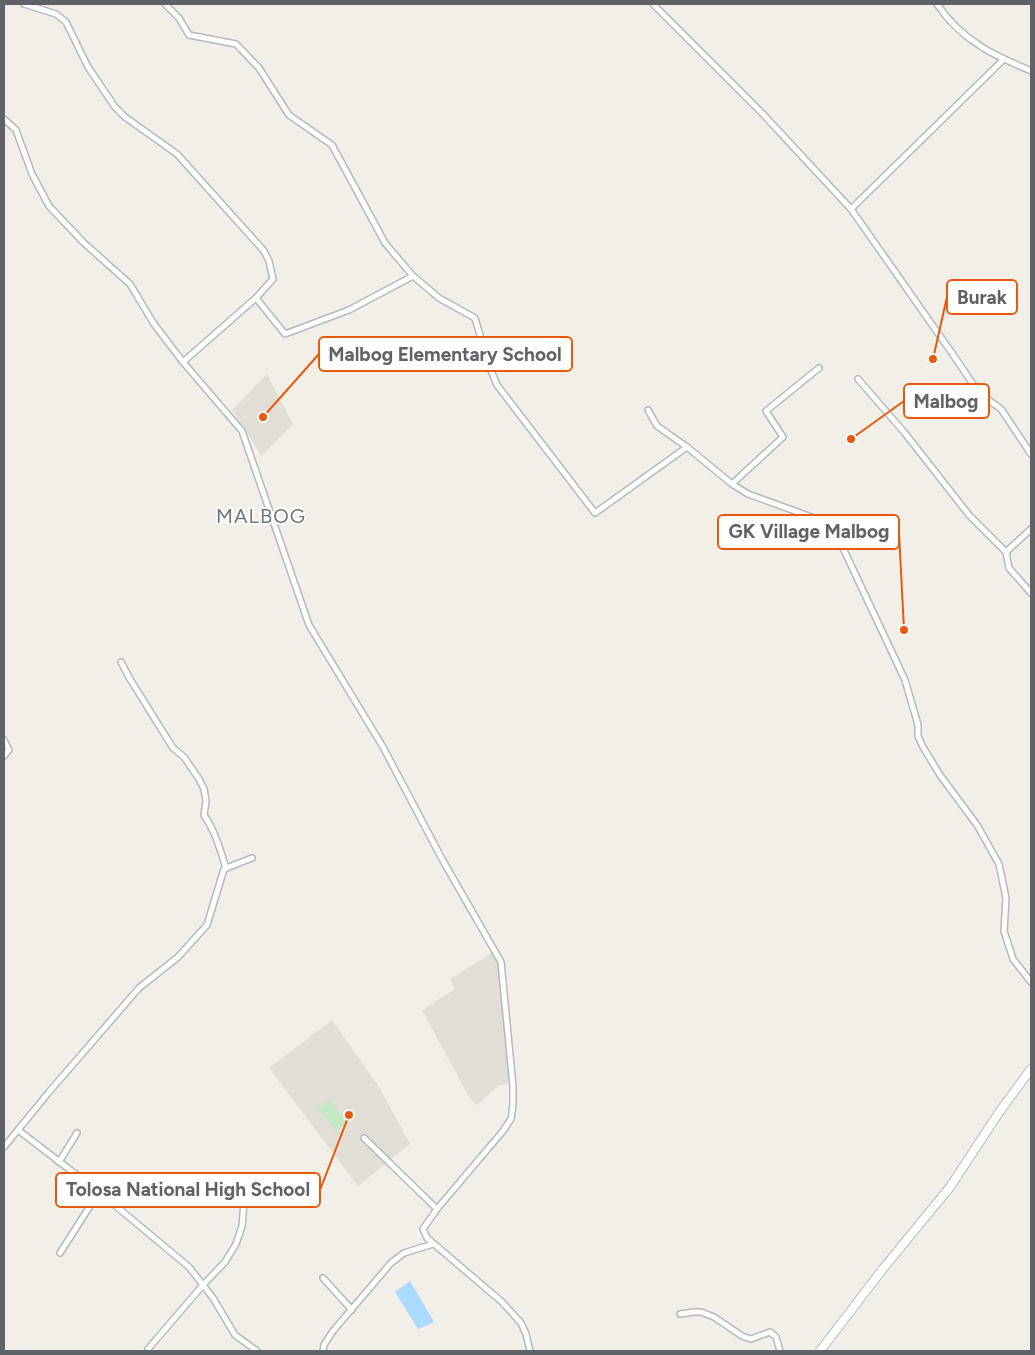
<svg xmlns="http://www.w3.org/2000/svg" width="1035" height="1355" font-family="Figtree,sans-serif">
	<rect width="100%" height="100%" fill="#f1efe8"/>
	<g fill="#e1ded6">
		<polygon points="267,374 293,424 261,456 248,434 232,410"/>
		<polygon points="492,953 499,963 509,1083 498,1086 477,1105 469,1097 422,1010 455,989 450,979"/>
		<polygon points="332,1020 379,1087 410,1144 358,1186 269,1068"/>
	</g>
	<polygon fill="#c5e8c5" points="330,1099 348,1122 336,1131 318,1109"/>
	<polygon fill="#aadaff" points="410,1281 434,1322 418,1329 395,1292"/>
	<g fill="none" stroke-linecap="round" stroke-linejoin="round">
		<g stroke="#b5b8bc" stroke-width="8">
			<g id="street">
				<polyline points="24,4 56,14 66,22 88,67 115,107 125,117 177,154 264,251 269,261 273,279 256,298 183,362"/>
				<polyline points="165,4 179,18 189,35 236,44 259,68 289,115 332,145 385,243 413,276"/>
				<polyline points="653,4 762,113 851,209 954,356 979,393 1001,409 1031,454"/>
				<path d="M937,4c10,15 26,31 42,41 15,11 35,18 52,26"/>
				<polyline points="4,119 16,130 32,174 49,206 84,243 130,284 154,324 183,362 242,431 309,625 383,747 442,859 501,962 513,1086 513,1105 511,1119 503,1131 437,1209 423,1229 427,1238 502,1302 521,1323 526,1334 530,1351"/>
				<polyline points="851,209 1004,59"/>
				<polyline points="256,298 285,334 349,310 413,276 439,298 475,318 488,363 497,385 595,513 687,447 732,484 748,494 828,523 835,531 905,680 918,725 918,736 923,747 940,775 977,825 999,864 1006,898 1004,931 1013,959 1031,982"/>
				<polyline points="858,379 904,432 969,515 1006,552 1031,529"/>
				<polyline points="648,410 657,426 687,447"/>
				<polyline points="732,484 783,437 766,411 819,368"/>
				<polyline points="1006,552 1009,568 1031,593"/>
				<path d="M121,662l9,17 43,69 11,9 15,22 5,10 2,12 -2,14c11,16 16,34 22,53"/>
				<polyline points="4,740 9,750 4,756"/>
				<polyline points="18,1130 99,1192 189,1267 213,1298 235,1335 257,1351"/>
				<polyline points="364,1138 437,1209"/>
				<polyline points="4,1147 49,1092 139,988 178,957 207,925 224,869 252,858"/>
				<polyline points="59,1162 77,1133"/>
				<polyline points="60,1253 99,1192"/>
				<polyline points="323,1278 352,1310"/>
				<polyline points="680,1314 694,1312 701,1312 714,1317 742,1336 751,1339 770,1332 776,1337 780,1351"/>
				<polyline points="148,1349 203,1285 225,1262 236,1244 242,1226 244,1202"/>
				<polyline points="323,1351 324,1345 333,1331 391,1263 404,1253 433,1244"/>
			</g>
		</g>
		<g stroke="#b6babf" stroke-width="10">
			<polyline id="secondary" points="820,1351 882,1270 950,1187 1000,1111 1031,1069"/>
		</g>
		<use href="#street" stroke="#fff" stroke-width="5"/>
		<use href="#secondary" stroke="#fff" stroke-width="8"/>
	</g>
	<g text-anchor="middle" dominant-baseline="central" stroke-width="4" stroke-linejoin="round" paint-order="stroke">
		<g font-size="20" letter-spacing="1" fill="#70757a" stroke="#fff">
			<text x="261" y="516">MALBOG</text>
		</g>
	</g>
	<path fill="none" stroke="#e8590c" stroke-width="2" d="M933 359L947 297M263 417L319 354M851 439L904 401M904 630L899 532M349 1115L320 1190"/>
	<g fill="#e8590c" stroke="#fff" stroke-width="2">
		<circle cx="933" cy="359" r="5"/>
		<circle cx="263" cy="417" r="5"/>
		<circle cx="851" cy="439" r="5"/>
		<circle cx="904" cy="630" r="5"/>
		<circle cx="349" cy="1115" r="5"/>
	</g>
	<g fill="#fff" stroke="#e8590c" stroke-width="2">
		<rect x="947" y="280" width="70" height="34" rx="5"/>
		<rect x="319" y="337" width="253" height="34" rx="5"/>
		<rect x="904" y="384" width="85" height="34" rx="5"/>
		<rect x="718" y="515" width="181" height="34" rx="5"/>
		<rect x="56" y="1173" width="264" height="34" rx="5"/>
	</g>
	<g font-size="19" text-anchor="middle" font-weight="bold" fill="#5f6368">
		<text x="982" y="304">Burak</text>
		<text x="445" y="361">Malbog Elementary School</text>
		<text x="946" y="408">Malbog</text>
		<text x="809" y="538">GK Village Malbog</text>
		<text x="188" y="1196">Tolosa National High School</text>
	</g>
	<rect width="1035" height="1355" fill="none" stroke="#5f6368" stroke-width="10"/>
</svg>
